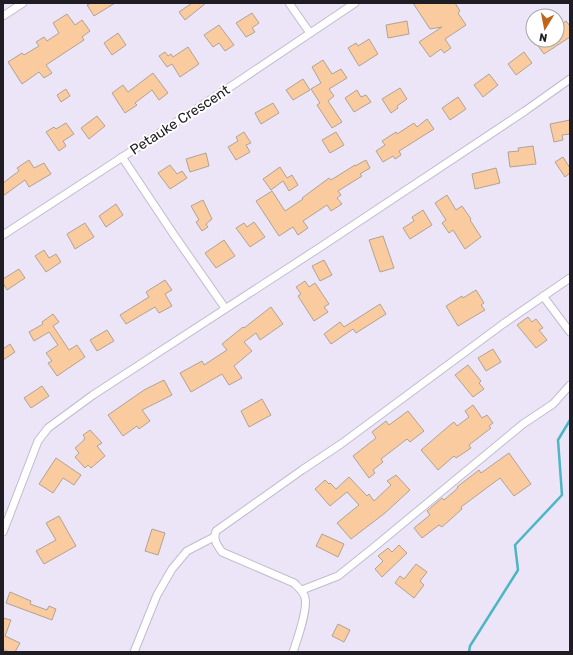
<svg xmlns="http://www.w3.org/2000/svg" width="573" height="655" font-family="Rubik,sans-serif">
	<rect width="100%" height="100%" fill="#ece5f8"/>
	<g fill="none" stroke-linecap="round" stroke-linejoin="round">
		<polyline stroke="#4cb6c3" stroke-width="2.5" points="469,652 470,646 518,570 515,545 562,495 558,440 570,420"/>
	</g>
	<g fill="#f9cb9e" stroke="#b1a294">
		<polygon points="91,3 115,3 94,16 87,5"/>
		<polygon points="192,3 206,3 185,20 179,12"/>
		<polygon points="413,3 455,3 460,11 458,13 466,25 445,39 451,48 444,53 441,49 430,57 419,42 442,27 430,29"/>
		<polygon points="252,13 259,23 252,28 255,32 246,37 236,23"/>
		<polygon points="67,14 75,25 82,20 90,31 82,37 84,40 46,65 52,73 44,78 39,72 22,84 8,62 22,53 24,55 39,46 36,42 44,37 47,41 59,33 53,23"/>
		<polygon points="407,21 409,34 388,38 386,25"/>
		<polygon points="566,21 570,26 570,37 544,54 536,43 540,40 557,40 557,28"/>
		<polygon points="219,25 234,45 225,51 219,43 213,47 204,35"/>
		<polygon points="118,33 126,45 112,55 104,43"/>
		<polygon points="369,39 378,54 359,66 348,48 356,43 358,46"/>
		<polygon points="188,47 199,64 180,77 172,64 167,67 159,56 165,52 168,56 171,54 173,57"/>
		<polygon points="524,52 532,63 516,75 508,64"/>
		<polygon points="323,60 332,74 341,69 347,78 329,89 334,96 328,101 342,122 332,128 317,105 320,103 311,89 321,83 312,67"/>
		<polygon points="153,73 168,93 159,100 152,90 135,103 137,105 125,113 112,93 123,85 128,92"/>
		<polygon points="489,74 498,85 483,97 474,85"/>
		<polygon points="303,79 310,90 293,100 286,90"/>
		<polygon points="400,88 407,99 397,106 398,108 391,113 382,99"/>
		<polygon points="66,89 70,96 61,102 57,95"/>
		<polygon points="357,90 361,97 366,95 371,102 354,112 345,98"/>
		<polygon points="458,97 466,109 450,120 442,108"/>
		<polygon points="273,103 279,113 261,124 255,113"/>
		<polygon points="97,116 105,126 89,139 81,128"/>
		<polygon points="427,119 434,129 399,151 401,155 395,159 393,156 383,162 376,151 385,145 382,141 396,132 397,134 414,123 417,127"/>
		<polygon points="570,120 570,134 562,135 563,140 554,142 550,124"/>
		<polygon points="66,123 74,134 63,141 66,146 59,151 46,132 54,127 56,129"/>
		<polygon points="244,132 251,143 246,145 250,152 236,160 228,147 238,141 236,137"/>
		<polygon points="336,132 344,145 330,153 322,140"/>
		<polygon points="533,146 536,164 510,167 508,152 519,151 518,148"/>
		<polygon points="206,153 209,166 190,172 186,159"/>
		<polygon points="563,157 570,168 570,173 565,177 555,162"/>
		<polygon points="29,160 34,168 44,163 51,174 29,187 25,180 3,196 3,183 19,171 17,168"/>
		<polygon points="366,160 370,168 360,174 362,176 338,191 341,195 337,198 342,204 331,211 327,205 303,221 308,228 298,235 293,227 279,236 256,201 272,191 285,211 303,199 302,198 329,178 331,180 355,165 355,166"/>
		<polygon points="170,165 177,174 182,171 187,178 170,189 158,173"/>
		<polygon points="280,167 287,178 292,175 298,185 289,191 283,181 271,190 263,179"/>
		<polygon points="496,168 500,183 475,189 472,174"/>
		<polygon points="447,195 456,210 462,206 471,219 470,220 481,237 465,249 453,230 449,233 442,223 446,220 435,203"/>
		<polygon points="203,200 212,219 206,224 208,227 202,231 196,222 199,220 191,206"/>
		<polygon points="116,204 123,215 106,227 99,216"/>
		<polygon points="423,210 432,225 410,239 403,228 414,221 412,217"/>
		<polygon points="254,222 265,237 250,247 236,228 244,223 247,227"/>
		<polygon points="85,223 94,237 75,249 67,234"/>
		<polygon points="383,236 394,268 380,272 369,240"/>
		<polygon points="224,240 235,256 216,268 205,253"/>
		<polygon points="44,250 49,258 56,254 61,262 46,272 35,256"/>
		<polygon points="324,260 332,275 320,281 312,266"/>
		<polygon points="19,269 25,278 7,290 3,283 3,279"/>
		<polygon points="165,280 172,290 165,294 172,306 159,313 155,307 126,324 120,315 149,297 146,292"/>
		<polygon points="305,281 309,287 315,283 329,304 324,307 328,312 314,321 298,296 301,294 296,287"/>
		<polygon points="476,290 484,303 481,305 485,310 458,326 446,306 462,296 463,298"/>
		<polygon points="380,304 386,314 356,333 353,329 331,344 324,334 340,322 344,327"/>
		<polygon points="271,307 283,324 260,340 256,333 244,342 252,351 234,366 242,378 229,385 222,374 191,392 180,373 202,361 204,365 227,350 222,344 243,327 244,328"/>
		<polygon points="53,314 59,322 53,326 69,350 77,345 85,357 57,376 48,363 52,361 46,353 58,345 49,332 34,341 29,332 43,324 42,322"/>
		<polygon points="528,317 532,322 536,319 543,328 539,330 547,340 536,348 517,325"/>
		<polygon points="107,330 114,341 97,351 90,340"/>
		<polygon points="10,344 15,352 3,360 3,349"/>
		<polygon points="493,349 501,362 486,371 478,358"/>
		<polygon points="468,365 481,381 479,383 484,389 473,397 455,375"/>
		<polygon points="164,380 172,395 142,410 150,421 139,429 137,426 123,436 108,415 144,390"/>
		<polygon points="42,386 49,396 31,408 24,398"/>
		<polygon points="262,399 271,415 249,427 241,411"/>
		<polygon points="473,405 482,418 487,415 493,423 489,426 491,428 469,445 471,448 456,458 454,456 438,470 421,450 450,425 454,422 457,426 469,417 465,411"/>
		<polygon points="408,411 424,431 410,442 407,439 381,459 383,462 373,470 375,473 369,478 353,456 376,438 372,432 386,421 389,425"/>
		<polygon points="90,430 102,443 97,446 105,456 91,468 88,465 85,468 75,457 79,453 75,448 83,441 85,438 83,435"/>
		<polygon points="509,453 531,484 514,496 500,478 461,507 462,509 442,527 439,525 422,538 414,528 430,515 427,511 442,498 444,500 458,488 457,487 479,470 481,473"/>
		<polygon points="56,458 81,475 74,485 63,478 53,493 39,484"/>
		<polygon points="396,475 410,490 385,513 351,539 337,523 359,505 347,492 330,506 315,489 325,480 329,484 330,483 336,489 349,477 367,496 369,494 374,501 391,485 387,481"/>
		<polygon points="59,516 76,546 44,564 36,551 56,540 46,523"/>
		<polygon points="152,529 165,533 158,555 145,551"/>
		<polygon points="322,534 344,544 338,557 316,546"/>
		<polygon points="399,545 407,553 382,577 375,569 383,561 378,556 388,548 392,552"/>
		<polygon points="416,564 427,572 420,581 424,585 414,598 395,583 400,576 404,579"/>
		<polygon points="10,592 31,601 30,604 47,610 49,606 56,609 52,620 6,603"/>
		<polygon points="3,618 11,620 5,636 20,643 15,652 9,652 3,649"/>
		<polygon points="338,624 350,630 344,642 332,636"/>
	</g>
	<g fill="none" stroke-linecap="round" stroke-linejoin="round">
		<g stroke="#c2bbce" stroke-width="9">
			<g id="minor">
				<polyline points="289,3 310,33"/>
				<polyline points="3,16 23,3"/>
				<polyline points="122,157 174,235 225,308"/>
				<polyline points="3,235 236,83 355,3"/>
				<polyline points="543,296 570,332"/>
				<polyline points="3,532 38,441 48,428 93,395 322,246 525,111 570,79"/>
				<polyline points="302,590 338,576 373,548 523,424 553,404 570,385"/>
				<polyline points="134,652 157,595 172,569 187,551 214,537"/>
				<path d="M293,652c4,-12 15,-42 12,-54 -1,-6 -6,-10 -11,-15l-72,-31c-5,-7 -9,-12 -6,-21l86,-61 39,-26 162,-120 67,-46"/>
			</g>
		</g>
		<use href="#minor" stroke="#fff" stroke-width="7"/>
	</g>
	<g text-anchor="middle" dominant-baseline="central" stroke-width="4" stroke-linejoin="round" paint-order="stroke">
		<g font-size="14" fill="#1f1c23" stroke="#fff">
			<text transform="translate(180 120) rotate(-33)">Petauke Crescent</text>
		</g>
	</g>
	<rect width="573" height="655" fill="none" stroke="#1f1c23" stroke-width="8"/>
	<g transform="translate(545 28) rotate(190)"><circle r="19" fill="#ffffff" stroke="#a5a4a7"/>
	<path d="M0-3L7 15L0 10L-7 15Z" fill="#c16318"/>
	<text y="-6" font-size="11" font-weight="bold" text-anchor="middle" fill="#1f1c23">N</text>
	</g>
</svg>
